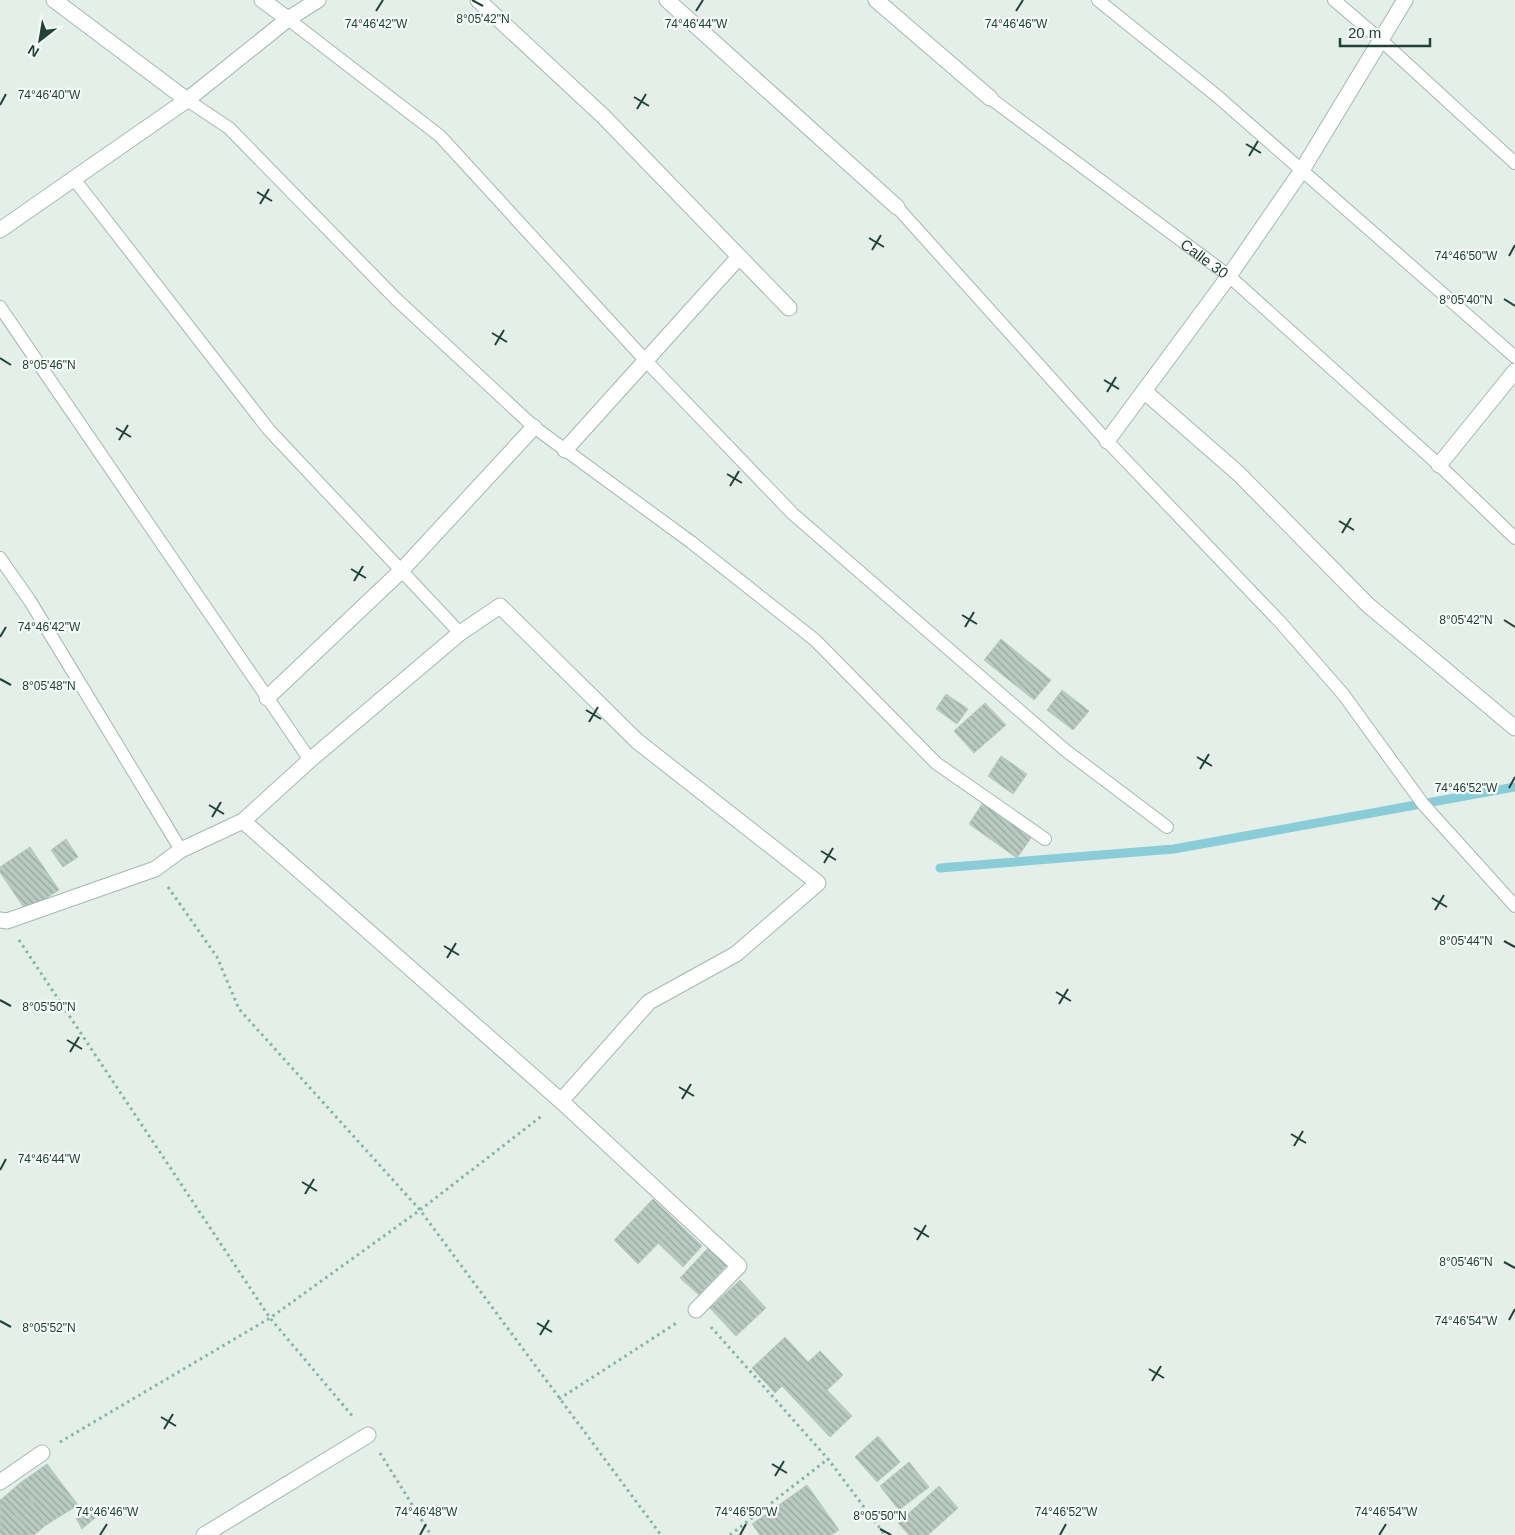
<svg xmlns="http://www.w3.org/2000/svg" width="1515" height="1535" font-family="Helvetica,sans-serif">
	<defs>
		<pattern id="building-back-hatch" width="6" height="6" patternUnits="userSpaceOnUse" patternTransform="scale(1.25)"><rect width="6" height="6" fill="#b9cac3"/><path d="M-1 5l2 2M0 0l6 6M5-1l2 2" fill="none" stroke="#96a69f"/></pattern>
	</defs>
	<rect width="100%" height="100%" fill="#e4efea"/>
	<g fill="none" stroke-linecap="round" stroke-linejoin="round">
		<polyline stroke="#8accd7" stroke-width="9" points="940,868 1174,849 1515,787"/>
	</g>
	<g fill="url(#building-back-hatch)" stroke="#b6c9c1">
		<polygon points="1001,639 1051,680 1034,700 984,660"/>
		<polygon points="1062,690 1089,711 1073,730 1047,710"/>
		<polygon points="946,694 968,709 957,724 936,709"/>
		<polygon points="985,703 1006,725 974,753 954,731"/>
		<polygon points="1001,756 1027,774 1013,794 988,776"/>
		<polygon points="984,801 1033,835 1017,858 969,824"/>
		<polygon points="66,839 78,857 63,867 51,850"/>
		<polygon points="30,847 59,890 26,911 0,872 0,867"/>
		<polygon points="653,1199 678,1223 638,1264 614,1240"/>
		<polygon points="678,1223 702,1246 683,1267 658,1243"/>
		<polygon points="708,1248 727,1265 699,1295 680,1278"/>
		<polygon points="740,1280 766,1308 736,1336 710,1308"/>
		<polygon points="785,1337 808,1362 820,1351 843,1375 827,1390 852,1416 830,1437 782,1386 775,1393 752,1368"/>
		<polygon points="878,1436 900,1462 877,1482 855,1457"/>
		<polygon points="909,1462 929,1487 899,1510 880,1486"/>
		<polygon points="47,1464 78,1505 46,1525 20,1483"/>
		<polygon points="20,1483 46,1525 34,1535 31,1535 3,1498"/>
		<polygon points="807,1485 839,1530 831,1535 760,1535 752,1524"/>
		<polygon points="939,1486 958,1508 928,1535 909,1535 898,1523"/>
		<polygon points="3,1498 31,1535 0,1535 0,1500"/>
		<polygon points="88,1509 95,1518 82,1529 76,1518"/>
	</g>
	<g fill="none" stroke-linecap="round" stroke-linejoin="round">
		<g stroke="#a6b8b1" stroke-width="14">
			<g id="lane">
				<polyline points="1098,0 1217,96 1515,357"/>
				<polyline points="1334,0 1382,41 1515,163"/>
				<polyline points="288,19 440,136 646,361 793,514 1065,750 1167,827"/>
				<path id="s1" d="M990,98l239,178 210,189 76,73"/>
				<polyline points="187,100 229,128 396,299 534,427 691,542 815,640 936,763 1045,839"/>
				<polyline points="74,179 269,430 460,633"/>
				<polyline points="897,207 1107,441 1281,623 1343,694 1423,804 1515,906"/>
				<polyline points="0,307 310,760"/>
				<polyline points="0,558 30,601 181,850"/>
			</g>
		</g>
		<g stroke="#a6b8b1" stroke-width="17">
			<g id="street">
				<polyline points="54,0 187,100"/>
				<polyline points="262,0 288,19"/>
				<polyline points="478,0 603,116 789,308"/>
				<polyline points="667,0 897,207"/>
				<polyline points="876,0 990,98"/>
				<polyline points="0,230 187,100 288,19 318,0"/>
				<polyline points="1144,391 1239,474 1368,605 1515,728"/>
				<polyline points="1107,441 1229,276 1302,170 1405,0"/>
				<polyline points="565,450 739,257"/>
				<polyline points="1439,465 1515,371"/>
				<polyline points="267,698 401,571 534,427"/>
				<polyline points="243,821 561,1101 739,1266 696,1310"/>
				<polyline points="0,920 7,921 155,869 181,850 243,821 310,760 460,633 500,606 637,741 818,883 736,954 649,1002 561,1101"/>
				<polyline points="0,1482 42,1453"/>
				<polyline points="204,1535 368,1435"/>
			</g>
		</g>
		<g stroke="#83b4a4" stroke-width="3" stroke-dasharray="2.5 4" stroke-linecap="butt">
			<polyline points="168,887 217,957 239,1009 420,1210 661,1535"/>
			<polyline points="19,940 270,1318 354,1418"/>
			<polyline points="711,1327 828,1459 885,1535"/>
			<polyline points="559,1399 678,1322"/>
			<polyline points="60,1442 270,1318 420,1210 543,1115"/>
			<polyline points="380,1453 431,1535"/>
			<polyline points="730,1535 828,1459"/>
		</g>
		<use href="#lane" stroke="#fff" stroke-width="12"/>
		<use href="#street" stroke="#fff" stroke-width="15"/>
	</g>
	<path fill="none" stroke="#224239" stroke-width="2" d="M472,0l11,6M376,11l7,-11M696,11l7,-11M1016,11l7,-11M634,97l15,9M0,105l6,-11M637,109l9,-15M1246,144l15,9M1249,156l9,-15M257,192l15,9M260,204l9,-15M869,238l15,9M872,250l9,-15M1509,256l6,-11M1504,299l11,7M492,333l15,9M495,345l9,-15M0,358l11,7M1104,380l15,9M1107,392l9,-15M116,428l15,9M119,440l9,-15M727,474l15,9M730,486l9,-15M1339,521l15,9M1342,533l9,-15M351,569l15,9M354,581l9,-15M962,615l15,9M1504,620l11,7M965,627l9,-15M0,637l6,-10M0,679l11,6M586,710l15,9M589,722l9,-15M1197,757l15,9M1200,769l9,-15M1509,788l6,-11M209,805l15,9M212,817l9,-15M821,851l15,9M824,863l9,-15M1432,898l15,9M1435,910l9,-15M1504,941l11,6M444,946l15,9M447,958l9,-15M1056,992l15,9M0,1000l11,6M1059,1004l9,-15M67,1040l15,9M70,1052l9,-15M679,1087l15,9M682,1099l9,-15M1291,1134l15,9M1294,1146l9,-15M0,1170l6,-11M302,1182l15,9M305,1194l9,-15M914,1228l15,9M917,1240l9,-15M1504,1262l11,6M1509,1320l6,-11M0,1321l11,6M537,1323l15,9M540,1335l9,-15M1149,1369l15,9M1152,1381l9,-15M161,1417l15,9M164,1429l9,-15M772,1464l15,9M775,1476l9,-15M880,1529l11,6M100,1535l7,-11M420,1535l6,-11M740,1535l6,-11M1060,1535l6,-11M1379,1535l7,-11"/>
	<g text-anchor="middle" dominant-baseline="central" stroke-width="4.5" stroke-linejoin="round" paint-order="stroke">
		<g font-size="15" fill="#224239" stroke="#f6fbf8">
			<text stroke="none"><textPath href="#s1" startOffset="268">Calle 30</textPath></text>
		</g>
	</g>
	<g font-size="12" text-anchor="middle" fill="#224239" stroke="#f6fbf8" stroke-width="4.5" stroke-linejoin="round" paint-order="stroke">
		<text x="483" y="23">8°05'42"N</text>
		<text x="376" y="28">74°46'42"W</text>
		<text x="696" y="28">74°46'44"W</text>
		<text x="1016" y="28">74°46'46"W</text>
		<text x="49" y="99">74°46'40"W</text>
		<text x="1466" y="260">74°46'50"W</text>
		<text x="1466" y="304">8°05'40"N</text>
		<text x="49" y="369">8°05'46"N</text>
		<text x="1466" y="624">8°05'42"N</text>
		<text x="49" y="631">74°46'42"W</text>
		<text x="49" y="690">8°05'48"N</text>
		<text x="1466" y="792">74°46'52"W</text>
		<text x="1466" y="945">8°05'44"N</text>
		<text x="49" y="1011">8°05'50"N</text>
		<text x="49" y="1163">74°46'44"W</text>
		<text x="1466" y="1266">8°05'46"N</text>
		<text x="1466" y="1325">74°46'54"W</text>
		<text x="49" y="1332">8°05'52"N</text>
		<text x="107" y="1516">74°46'46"W</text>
		<text x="426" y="1516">74°46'48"W</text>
		<text x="746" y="1516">74°46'50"W</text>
		<text x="1066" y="1516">74°46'52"W</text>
		<text x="1386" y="1516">74°46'54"W</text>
		<text x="880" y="1520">8°05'50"N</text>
	</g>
	<g transform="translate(40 40) rotate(211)" stroke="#f6fbf8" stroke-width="4" paint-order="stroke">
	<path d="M0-4L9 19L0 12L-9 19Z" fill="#224239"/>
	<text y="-8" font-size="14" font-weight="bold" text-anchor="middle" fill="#224239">N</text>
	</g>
	<path d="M1340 38v8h90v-8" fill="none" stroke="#224239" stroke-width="2.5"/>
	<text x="1348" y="38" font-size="15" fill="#224239" stroke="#f6fbf8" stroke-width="4" paint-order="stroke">20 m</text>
</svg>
